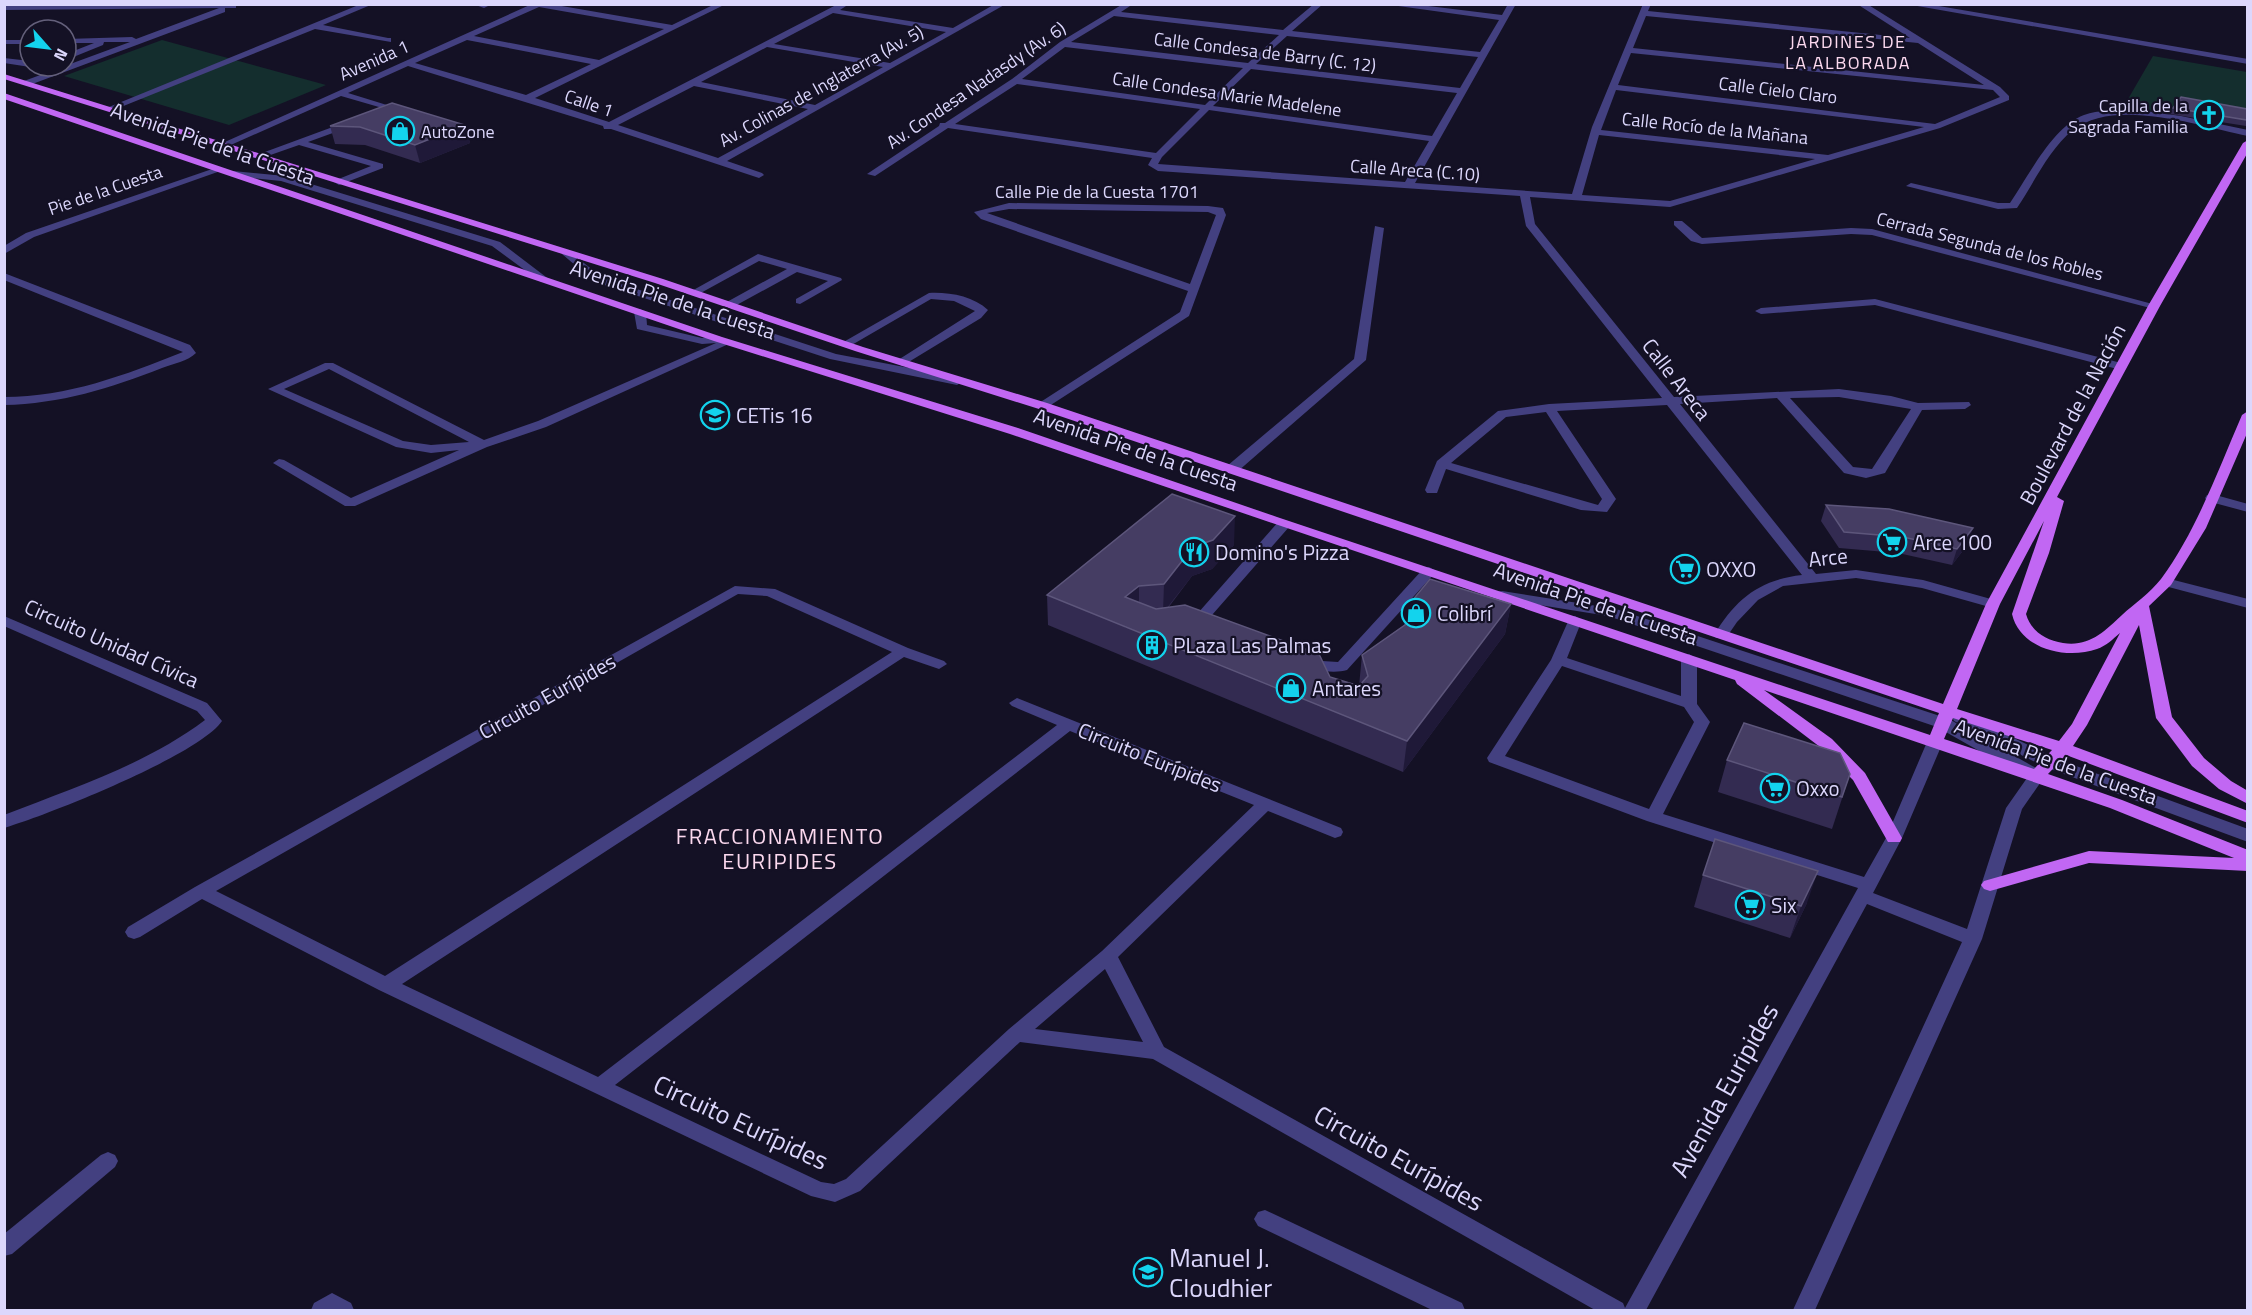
<svg xmlns="http://www.w3.org/2000/svg" width="2252" height="1315" font-family="'Titillium Web',sans-serif">
	<rect width="100%" height="100%" fill="#141125"/>
	<g fill="#142e2e">
		<polygon points="162,40 326,85 229,125 64,76"/>
		<polygon points="2153,56 2247,72 2247,116 2178,103 2170,114 2124,106"/>
	</g>
	<g fill="none" stroke-linecap="round" stroke-linejoin="round">
		<g fill="#434080" fill-rule="evenodd">
			<polygon points="236,4 236,8 225,8 225,12 27,86 23,83 24,81 130,42 104,42 103,45 66,60 66,54 94,43 66,43 66,39 132,37 136,39 219,8 4,10 4,6"/>
			<polygon points="361,4 373,4 323,25 388,38 391,38 391,42 315,29 111,111 104,109"/>
			<polygon points="473,4 487,4 488,6 484,8"/>
			<path d="M532,4h18l122,21 43,-21h11l-191,94 74,24 229,-118h11l-9,6 113,18 42,-24h11l-279,157 35,12 2,2 -5,3 -148,-49h-7l-1,-3 -195,-60 -60,27 55,17v4l-62,-18 -117,52 -8,-2zM539,7l125,22 -65,31 -125,-24zM833,13l113,19 -56,31 -116,-19zM467,40l124,24 -65,31 -111,-32zM767,47l116,20 -68,38 -114,-23zM694,86l114,23 -90,49 -100,-33z"/>
			<path d="M1123,4h10l-12,8 162,18 31,-26h9l-31,27 188,21 19,-32 -115,-16h28l90,11 6,-11h8l-101,179 157,11 20,-67 51,-123h8l-3,7 262,27 -53,-34h10l133,83 9,9v4l-69,28 -270,79 -140,-10 5,27 139,173 165,-8 52,7 27,7 51,-1 2,3 -6,4 -43,1 -37,63 -19,5 -22,-5 -67,-75 -97,6 136,170 40,-4 67,10 75,21 2,3 -7,4 -71,-20 -66,-10 -73,8 -25,14 -21,22 -11,16h-10l-2,-3c22,-36 45,-55 88,-60l-135,-170 -110,6 59,88 -9,13 -26,-2 -135,-41 -9,24h-10l-2,-3 12,-29 61,-50 51,-7 113,-6 -136,-172 -6,-30 -362,-25 -10,-6 4,-7 -204,-30 -73,48 -8,-2 72,-48 1,-3h5l67,-44 48,-37zM1114,16l165,19 -31,28 -177,-21zM1646,16l272,27 66,42 -351,-37zM1287,36l191,21 -18,31 -204,-24zM1065,47l178,21 -38,37 -183,-26zM1631,53l362,37 7,7 -65,27 -317,-39zM1251,69l206,24 -25,43 -219,-30zM1017,84l183,25 -44,44 -201,-29zM1616,90l308,37 -96,28 -227,-25zM1209,110l220,31 -24,41 -247,-18 4,-7zM1599,135l216,24 -145,42 -88,-6zM1839,397l72,12 -39,60 -19,-2 -63,-69zM1546,412l56,87 -4,6 -147,-42 55,-46z"/>
			<polygon points="1906,4 1927,4 2248,59 2248,64"/>
			<rect x="4" y="40" width="26" height="4"/>
			<polygon points="4,58 30,61 30,66 32,66 30,67 4,63"/>
			<path d="M2130,109l51,7 67,14v6c-48,-10 -133,-39 -175,-6 -24,19 -39,53 -56,78l-19,1 -92,-23 5,-3 87,20h12c18,-26 43,-77 74,-88 15,-5 30,-5 46,-6z"/>
			<polygon points="349,121 354,124 352,126 308,142 383,164 383,168 339,185 334,182 336,180 371,166 299,145 259,159 251,157"/>
			<polygon points="218,167 226,169 34,237 4,254 4,246 26,233"/>
			<polygon points="233,171 285,176 500,242 550,280 541,282 492,246 281,181 230,176 230,172"/>
			<path d="M1009,203l199,3 15,2 3,7 -37,101 -146,94 -4,-1v-6l141,-91 8,-21 -207,-72 -7,-7zM1009,209l199,3 8,3 -26,69 -203,-71z"/>
			<polygon points="1674,221 1682,221 1702,238 1851,228 1872,229 2160,306 2154,309 1872,235 1851,234 1702,244 1691,241 1674,225"/>
			<polygon points="1375,226 1384,228 1366,360 1237,472 1227,472 1226,469 1227,466 1354,359"/>
			<polygon points="566,249 603,278 836,354 957,377 963,381 957,385 830,359 595,282 562,254 561,252"/>
			<polygon points="758,254 841,278 842,280 800,304 796,303 796,299 828,281 797,272 733,307 725,307 725,303 787,269 759,261 697,295 688,293"/>
			<path d="M4,273l186,72 6,8c-8,8 -23,11 -34,15 -51,20 -102,36 -158,37v-8c64,0 121,-22 179,-45l-179,-72z"/>
			<path d="M929,293c20,-1 44,3 59,17l-7,8 -79,48 -6,-4 2,-2 77,-49 -21,-10 -23,-2 -81,47h-8l-2,-2z"/>
			<polygon points="1875,299 2125,364 2127,366 2121,370 1875,305 1761,314 1755,311 1761,308"/>
			<path d="M640,309l6,3 1,13 55,13 16,-2 15,6 -187,85 -59,20 -132,59h-10l-72,-43 6,-4 5,1 67,38 108,-48 -28,3 -35,-6 -128,-58 57,-26h8l151,77 54,-19 178,-78 -14,1 -65,-15 -3,-17zM329,369l140,73 -38,3 -28,-4 -119,-52z"/>
			<polygon points="2212,494 2248,504 2248,512 2207,501 2205,498 2207,495"/>
			<path d="M1284,520l7,4 -2,3 -77,88 10,9 -2,3c-9,2 -19,-4 -24,-11l2,-3 81,-92z"/>
			<path d="M1429,567l7,4 -2,3 -87,96c-13,4 -38,1 -48,-10l8,-5 15,6 16,1 86,-94z"/>
			<polygon points="2166,578 2248,599 2248,608 2161,585 2159,582"/>
			<path d="M735,586l40,3 133,59 36,13 3,3 -8,5 -35,-12 -502,327 196,93 459,-352 -45,-19 -3,-3 8,-5 5,2 319,128 2,4 -2,4 -6,2 -67,-27 -150,146 46,90 459,256 2,5 233,-420 -211,-67 -158,-59 -2,-4 64,-98 19,-43 5,-1 7,4 -15,38 114,38v-37l8,-5 8,5v45l13,18 -47,92 201,63 22,-39 41,-96 2,-4h12l2,4 -41,96 -29,55 94,36 39,-121 21,-30 -90,-51 -329,-111 -106,-17 -7,-4 2,-3 5,-1 114,18 333,110 94,53 2,4 -23,33 -40,130 -167,371h-22l169,-368 -95,-38 -221,406h-51l-442,-251 -133,-17 -160,149 -25,11 -24,-6 -432,-206 -177,-91 -62,38 -6,2 -6,-2 -3,-5 3,-5 67,-40zM738,594l29,2 125,56 -507,324 -169,-85zM1562,666l122,41 10,15 -45,87 -144,-53zM1070,731l184,74 -152,146 -93,78 -163,150 -12,5 -13,-2 -206,-97zM1105,969l38,73 -108,-13z"/>
			<path d="M4,616l203,87 15,18c-23,34 -174,94 -218,107v-13c69,-27 141,-50 201,-95l-8,-9 -193,-85z"/>
			<polygon points="1960,712 2057,759 2248,829 2248,842 2045,767 1954,721 1952,717"/>
			<polygon points="108,1152 115,1155 118,1161 115,1167 12,1254 4,1256 4,1234 101,1155"/>
			<polygon points="1265,1210 1462,1303 1465,1310 1432,1310 1258,1226 1254,1219 1258,1212"/>
			<polygon points="332,1293 351,1303 354,1310 311,1310 314,1303"/>
		</g>
		<path fill="#c167f3" fill-rule="evenodd" d="M4,74l659,205 200,68 184,56 896,301 43,-100 162,-298 95,-163 5,-3v12l-88,154 -103,191 7,4 -15,52 -23,61c5,17 19,26 37,29 26,4 41,-11 59,-28 12,-11 28,-22 39,-36 36,-49 57,-109 81,-164l6,-4v20l-42,97 -35,57 -22,21 23,111 32,41 27,23 17,10v13l-29,-15 -27,-23 -36,-48 -17,-93 -52,100 -14,21 175,65v12l-182,-68 -18,19 74,26 126,50v21l-159,-8 -99,28 -6,-2 -3,-4 3,-4 105,-30 145,7 -124,-50 -346,-118 68,49 33,34 37,65 -2,4h-12l-35,-62 -33,-33 -83,-63 -2,-4 -725,-246 -296,-93 -710,-242v-6l718,244 296,91 259,89 653,218 9,-22 -900,-304 -184,-58 -200,-68 -651,-204zM2044,521l-32,93c8,35 54,46 85,35 9,-3 16,-10 23,-16l-48,91 -13,17 -102,-32 43,-105zM1953,718l99,32 -18,19 -90,-30z"/>
	</g>
	<g fill="#332b51">
		<polygon points="2173,108 2247,109 2247,125 2246,126 2170,114"/>
		<polygon points="465,125 470,143 420,163 365,145 335,144 330,126"/>
		<polygon points="1826,505 1968,544 1952,565 1898,553 1839,548 1821,521"/>
		<polygon points="1234,545 1212,569 1192,576 1168,608 1330,677 1359,686 1362,655 1404,625 1406,608 1511,604 1505,634 1403,772 1048,625 1047,595"/>
		<polygon points="1727,760 1850,774 1832,829 1718,792"/>
		<polygon points="1703,875 1807,903 1790,938 1694,907"/>
	</g>
	<g fill="#1f1938">
		<polygon points="465,125 470,143 420,163 415,145"/>
		<polygon points="1235,516 1234,545 1212,569 1192,576 1163,613 1164,584 1193,547"/>
		<polygon points="1973,528 1968,544 1952,565 1957,549"/>
		<polygon points="1139,586 1139,616 1125,628 1125,597"/>
		<polygon points="1511,604 1505,634 1403,772 1407,741"/>
		<polygon points="1818,871 1807,903 1790,938 1801,906"/>
	</g>
	<g fill="#453d63" stroke="#5d567b" stroke-width="1.5">
		<polygon points="2181,97 2247,109 2247,120 2173,108"/>
		<polygon points="392,103 465,125 415,145 360,127 330,126"/>
		<polygon points="1172,494 1235,516 1213,540 1193,547 1164,584 1139,586 1125,597 1156,609 1185,605 1319,654 1330,677 1359,686 1368,676 1362,655 1412,620 1406,608 1430,579 1511,604 1407,741 1047,595"/>
		<polygon points="1826,505 1889,509 1973,528 1957,549 1903,537 1844,532"/>
		<polygon points="1744,723 1840,753 1850,774 1842,797 1727,760"/>
		<polygon points="1715,839 1818,871 1801,906 1703,875"/>
	</g>
	<defs>
		<g id="church-ring" transform="scale(1.5)"><circle r="9.5" fill="#141125" stroke="#13d3ed" stroke-width="1.5"/><path d="M-1.2-6h2.4v3.5h3.3v2.4h-3.3V6h-2.4V-.1h-3.3v-2.4h3.3Z" fill="#13d3ed"/></g>
		<g id="shop-ring" transform="scale(1.5)"><circle r="9.5" fill="#141125" stroke="#13d3ed" stroke-width="1.5"/><path d="M-5-2.5h2.3a2.7 3.5 0 0 1 5.4 0H5L5.5 6h-11ZM-1.5-2.5h3a1.5 2.3 0 0 0-3 0Z" fill="#13d3ed"/></g>
		<g id="school-ring" transform="scale(1.5)"><circle r="9.5" fill="#141125" stroke="#13d3ed" stroke-width="1.5"/><path d="M0-5L7-2L0 1L-7-2ZM-4 1L0 2.5L4 1V4Q0 6-4 4Z" fill="#13d3ed"/></g>
		<g id="supermarket-ring" transform="scale(1.5)"><circle r="9.5" fill="#141125" stroke="#13d3ed" stroke-width="1.5"/><path d="M-6-5.5h2.5l.6 2H6L4.5 2H-2.5L-4.4-4H-6ZM-1.5 3.2a1.3 1.3 0 1 0 .1 0ZM3 3.2a1.3 1.3 0 1 0 .1 0Z" fill="#13d3ed"/></g>
		<g id="restaurant-ring" transform="scale(1.5)"><circle r="9.5" fill="#141125" stroke="#13d3ed" stroke-width="1.5"/><path d="M-5-6h1v4h1v-4h1v4h1v-4h1v5L-1.5 .5V6h-2V.5L-5-1ZM5-6V6H3V1.5H1.5Q1.5-4 5-6Z" fill="#13d3ed"/></g>
		<g id="building-ring" transform="scale(1.5)"><circle r="9.5" fill="#141125" stroke="#13d3ed" stroke-width="1.5"/><path d="M-4-6H4V6H1V3H-1V6H-4ZM-2.5-4.3h1.7v1.8h-1.7ZM.8-4.3h1.7v1.8H.8ZM-2.5-1h1.7V.8h-1.7ZM.8-1h1.7V.8H.8Z" fill="#13d3ed"/></g>
	</defs>
	<g fill-rule="evenodd">
		<use href="#church-ring" x="2209" y="115"/>
		<use href="#shop-ring" x="400" y="131"/>
		<use href="#school-ring" x="715" y="415"/>
		<use href="#supermarket-ring" x="1892" y="542"/>
		<use href="#restaurant-ring" x="1194" y="552"/>
		<use href="#supermarket-ring" x="1685" y="569"/>
		<use href="#shop-ring" x="1416" y="613"/>
		<use href="#building-ring" x="1152" y="645"/>
		<use href="#shop-ring" x="1291" y="688"/>
		<use href="#supermarket-ring" x="1775" y="788"/>
		<use href="#supermarket-ring" x="1750" y="905"/>
		<use href="#school-ring" x="1148" y="1272"/>
	</g>
	<g text-anchor="middle" dominant-baseline="central" stroke-width="4.5" stroke-linejoin="round" paint-order="stroke">
		<g font-size="18" letter-spacing="1.5" fill="#fcd9ef" stroke="#141125">
			<text x="1848" y="41">JARDINES DE<tspan x="1848" dy="21">LA ALBORADA</tspan></text>
		</g>
		<g font-size="18" fill="#dcd7fc" stroke="#141125">
			<text transform="translate(1265 52) rotate(7)">Calle Condesa de Barry (C. 12)</text>
			<text transform="translate(374 60) rotate(-24)">Avenida 1</text>
			<text transform="translate(976 85) rotate(-34)">Av. Condesa Nadasdy (Av. 6)</text>
			<text transform="translate(821 86) rotate(-29)">Av. Colinas de Inglaterra (Av. 5)</text>
			<text transform="translate(1778 90) rotate(7)">Calle Cielo Claro</text>
			<text transform="translate(1227 94) rotate(8)">Calle Condesa Marie Madelene</text>
			<text transform="translate(589 103) rotate(19)">Calle 1</text>
			<text transform="translate(1715 128) rotate(6)">Calle Rocío de la Mañana</text>
			<text transform="translate(1415 170) rotate(4)">Calle Areca (C.10)</text>
			<text transform="translate(105 190) rotate(-19)">Pie de la Cuesta</text>
			<text x="1097" y="191">Calle Pie de la Cuesta 1701</text>
			<text transform="translate(1990 246) rotate(14)">Cerrada Segunda de los Robles</text>
		</g>
		<g font-size="18" fill="#dcd7fc" stroke="#141125" text-anchor="end">
			<text x="2188" y="105">Capilla de la<tspan x="2188" dy="21">Sagrada Familia</tspan></text>
			<text x="421" y="131" text-anchor="start">AutoZone</text>
		</g>
		<g font-size="21" fill="#dcd7fc" stroke="#141125">
			<text transform="translate(213 143) rotate(19)">Avenida Pie de la Cuesta</text>
			<text transform="translate(673 299) rotate(18)">Avenida Pie de la Cuesta</text>
			<text transform="translate(1677 379) rotate(52)">Calle Areca</text>
			<text transform="translate(2072 414) rotate(-62)">Boulevard de la Nación</text>
			<text transform="translate(1136 449) rotate(19)">Avenida Pie de la Cuesta</text>
			<text transform="translate(1828 557) rotate(-6)">Arce</text>
			<text transform="translate(1596 603) rotate(19)">Avenida Pie de la Cuesta</text>
			<text transform="translate(112 643) rotate(24)">Circuito Unidad Cívica</text>
			<text transform="translate(547 696) rotate(-29)">Circuito Eurípides</text>
			<text transform="translate(1150 757) rotate(22)">Circuito Eurípides</text>
			<text transform="translate(2056 761) rotate(20)">Avenida Pie de la Cuesta</text>
		</g>
		<g font-size="21" fill="#dcd7fc" stroke="#141125" text-anchor="start">
			<text x="736" y="415">CETis 16</text>
			<text x="1913" y="542">Arce 100</text>
			<text x="1215" y="552">Domino's Pizza</text>
			<text x="1706" y="569">OXXO</text>
			<text x="1437" y="613">Colibrí</text>
			<text x="1173" y="645">PLaza Las Palmas</text>
			<text x="1312" y="688">Antares</text>
			<text x="1796" y="788">Oxxo</text>
			<text x="1771" y="905">Six</text>
		</g>
		<g font-size="22" letter-spacing="1.5" fill="#fcd9ef" stroke="#141125">
			<text x="780" y="836">FRACCIONAMIENTO<tspan x="780" dy="25">EURIPIDES</tspan></text>
		</g>
		<g font-size="26" fill="#dcd7fc" stroke="#141125">
			<text transform="translate(1724 1090) rotate(-61)">Avenida Euripides</text>
			<text transform="translate(741 1122) rotate(25)">Circuito Eurípides</text>
			<text transform="translate(1399 1158) rotate(29)">Circuito Eurípides</text>
		</g>
		<g font-size="26" fill="#dcd7fc" stroke="#141125" text-anchor="start">
			<text x="1169" y="1257">Manuel J.<tspan x="1169" dy="30">Cloudhier</tspan></text>
		</g>
	</g>
	<rect width="2252" height="1315" fill="none" stroke="#dcd7fc" stroke-width="12"/>
	<g transform="translate(48 48) rotate(118)"><circle r="28" fill="#141125" stroke="#64607b" stroke-width="1.5"/>
	<path d="M0-4.5L10 22L0 15L-10 22Z" fill="#13d3ed"/>
	<text y="-9" font-size="16" font-weight="bold" text-anchor="middle" fill="#dcd7fc">N</text>
	</g>
</svg>
